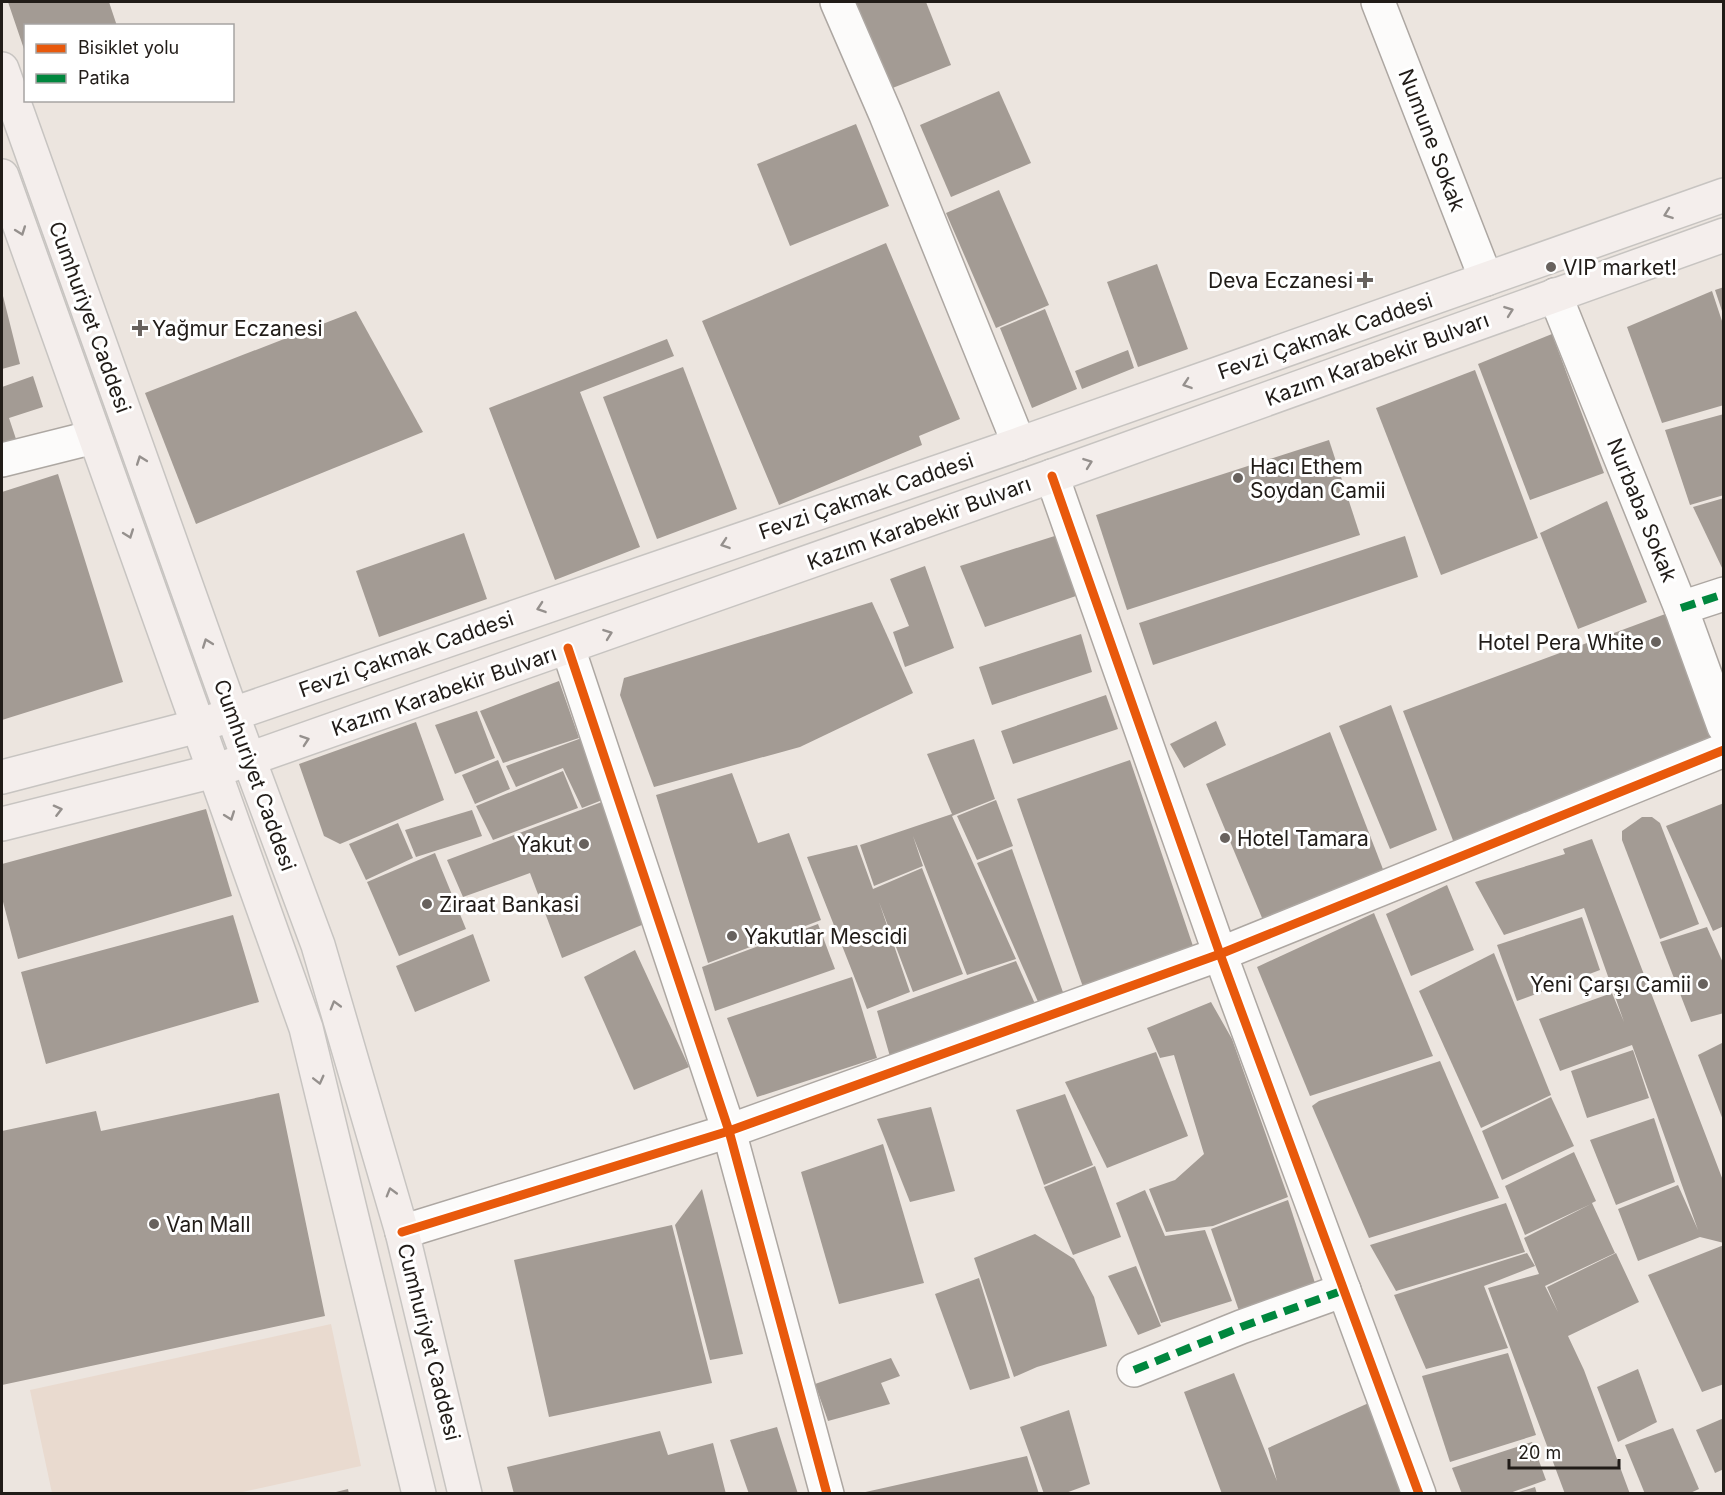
<svg xmlns="http://www.w3.org/2000/svg" width="1725" height="1495" font-family="Inter,sans-serif">
	<rect width="100%" height="100%" fill="#ece5df"/>
	<polygon fill="#e9dacf" points="331,1324 361,1466 238,1493 52,1493 30,1390"/>
	<g fill="#a39b94">
		<polygon points="8,2 109,2 117,26 26,26 25,52"/>
		<polygon points="856,2 926,2 951,65 890,89"/>
		<polygon points="999,91 1031,163 951,197 920,125"/>
		<polygon points="856,124 889,206 790,246 757,164"/>
		<polygon points="999,190 1049,305 996,328 946,213"/>
		<polygon points="886,243 960,419 919,436 922,445 779,505 702,321"/>
		<polygon points="1157,264 1188,349 1138,367 1107,282"/>
		<polygon points="1724,287 1724,314 1723,314 1715,290"/>
		<polygon points="1712,291 1724,327 1724,405 1662,423 1627,327"/>
		<polygon points="2,292 20,364 2,369"/>
		<polygon points="1045,309 1077,389 1032,408 1000,328"/>
		<polygon points="356,311 423,432 196,524 145,393"/>
		<polygon points="1552,334 1604,473 1530,500 1478,364"/>
		<polygon points="667,339 674,356 580,392 640,547 555,580 489,408"/>
		<polygon points="1128,350 1134,368 1082,389 1075,371"/>
		<polygon points="683,367 737,509 657,539 603,397"/>
		<polygon points="1475,370 1538,538 1441,575 1376,408"/>
		<polygon points="33,376 43,407 9,418 20,451 2,457 2,387"/>
		<polygon points="1724,414 1724,495 1690,505 1665,430"/>
		<polygon points="1329,440 1360,535 1127,610 1096,515"/>
		<polygon points="58,474 123,682 2,720 2,492"/>
		<polygon points="1724,498 1724,572 1693,507"/>
		<polygon points="1607,501 1647,602 1578,629 1540,533"/>
		<polygon points="464,533 487,599 379,637 356,571"/>
		<polygon points="1061,534 1076,596 985,627 960,566"/>
		<polygon points="1405,536 1418,577 1153,665 1139,623"/>
		<polygon points="925,566 954,648 905,667 893,632 909,626 890,579"/>
		<polygon points="872,602 913,693 800,747 654,787 620,695 624,678"/>
		<polygon points="1668,613 1718,735 1454,843 1403,711"/>
		<polygon points="1081,634 1092,672 992,705 979,667"/>
		<polygon points="559,681 579,738 503,763 480,711"/>
		<polygon points="1106,695 1118,729 1013,764 1001,731"/>
		<polygon points="1391,705 1437,830 1390,849 1339,726"/>
		<polygon points="477,711 495,758 455,774 435,725"/>
		<polygon points="1216,721 1226,745 1184,768 1170,744"/>
		<polygon points="416,722 444,800 340,844 324,836 299,764"/>
		<polygon points="1330,732 1386,877 1265,925 1206,784"/>
		<polygon points="587,736 610,797 582,808 563,768 516,787 506,766"/>
		<polygon points="974,739 995,799 952,816 1016,959 967,975 913,836 923,866 874,886 860,845 952,814 927,754"/>
		<polygon points="498,760 510,789 475,804 462,775"/>
		<polygon points="1130,760 1194,949 1083,987 1017,799"/>
		<polygon points="563,771 578,808 493,840 476,806"/>
		<polygon points="732,773 758,843 789,833 821,920 708,963 656,795"/>
		<polygon points="607,800 649,922 562,958 530,873 463,897 447,860"/>
		<polygon points="996,800 1013,846 977,860 957,816"/>
		<polygon points="1724,803 1724,926 1713,931 1666,826"/>
		<polygon points="206,809 232,896 18,959 2,898 2,864"/>
		<polygon points="472,810 482,836 416,857 405,830"/>
		<polygon points="1642,817 1652,817 1660,823 1699,924 1660,939 1622,840 1622,831"/>
		<polygon points="398,823 413,858 366,880 349,844"/>
		<polygon points="1592,839 1724,1183 1724,1243 1700,1237 1638,1261 1618,1209 1678,1185 1698,1230 1632,1045 1560,1071 1539,1019 1612,993 1624,1022 1584,908 1504,935 1475,882 1565,854 1563,849"/>
		<polygon points="857,845 873,889 922,868 963,974 913,992 879,902 910,992 867,1009 807,857"/>
		<polygon points="1012,849 1064,995 1039,1004 977,863"/>
		<polygon points="435,853 466,929 399,956 367,882"/>
		<polygon points="1447,885 1474,950 1411,976 1386,914"/>
		<polygon points="1374,913 1433,1056 1310,1096 1257,967"/>
		<polygon points="233,915 259,1002 46,1064 21,972"/>
		<polygon points="1582,917 1600,970 1517,1001 1497,945"/>
		<polygon points="818,924 835,969 715,1011 702,967"/>
		<polygon points="1707,927 1724,965 1724,1013 1691,1022 1660,942"/>
		<polygon points="473,934 490,981 415,1012 396,966"/>
		<polygon points="635,950 689,1067 634,1090 584,977"/>
		<polygon points="1494,953 1551,1095 1481,1128 1419,991"/>
		<polygon points="1016,961 1040,1015 893,1067 877,1011"/>
		<polygon points="852,977 877,1058 757,1097 727,1018"/>
		<polygon points="1211,1002 1232,1039 1288,1197 1213,1226 1166,1232 1149,1189 1175,1180 1204,1154 1174,1055 1160,1058 1147,1028"/>
		<polygon points="1724,1042 1724,1119 1723,1120 1698,1055"/>
		<polygon points="1633,1050 1649,1098 1587,1118 1571,1071"/>
		<polygon points="1156,1052 1188,1136 1107,1168 1065,1082"/>
		<polygon points="1440,1061 1499,1198 1369,1238 1312,1106 1319,1101"/>
		<polygon points="279,1093 325,1316 2,1385 2,1131 96,1111 101,1131"/>
		<polygon points="1065,1094 1093,1165 1044,1185 1016,1110"/>
		<polygon points="1551,1097 1574,1146 1502,1180 1482,1131"/>
		<polygon points="931,1107 955,1191 910,1202 877,1119"/>
		<polygon points="1654,1118 1675,1182 1616,1205 1590,1140"/>
		<polygon points="883,1144 924,1283 839,1304 801,1172"/>
		<polygon points="1574,1152 1596,1201 1592,1203 1615,1253 1545,1286 1558,1312 1547,1287 1616,1253 1639,1302 1568,1336 1584,1370 1630,1494 1565,1494 1488,1288 1539,1274 1524,1238 1591,1204 1525,1235 1505,1186"/>
		<polygon points="1095,1166 1121,1237 1073,1255 1044,1187"/>
		<polygon points="702,1189 743,1354 710,1360 675,1225"/>
		<polygon points="1145,1190 1165,1236 1205,1230 1232,1301 1161,1323 1116,1203"/>
		<polygon points="1288,1200 1315,1283 1239,1311 1211,1229"/>
		<polygon points="1506,1203 1525,1252 1396,1291 1370,1245"/>
		<polygon points="672,1225 712,1383 549,1417 514,1260"/>
		<polygon points="1035,1234 1074,1259 1094,1297 1107,1346 1037,1367 1014,1377 974,1258"/>
		<polygon points="1724,1245 1724,1384 1702,1392 1648,1275"/>
		<polygon points="1527,1253 1535,1266 1484,1286 1508,1348 1426,1369 1394,1295"/>
		<polygon points="1136,1266 1161,1326 1138,1335 1108,1276"/>
		<polygon points="979,1278 1010,1378 970,1390 935,1294"/>
		<polygon points="1508,1353 1536,1435 1450,1462 1422,1376"/>
		<polygon points="891,1358 900,1376 881,1383 890,1404 828,1421 815,1384"/>
		<polygon points="1638,1369 1657,1422 1618,1442 1597,1387"/>
		<polygon points="1234,1373 1277,1481 1268,1448 1371,1402 1406,1494 1222,1494 1184,1392"/>
		<polygon points="1069,1410 1090,1484 1063,1494 1044,1494 1020,1427"/>
		<polygon points="1724,1418 1724,1469 1715,1473 1696,1430"/>
		<polygon points="777,1427 798,1494 749,1494 730,1440"/>
		<polygon points="1673,1428 1699,1489 1688,1494 1645,1494 1625,1445"/>
		<polygon points="660,1431 668,1455 713,1443 726,1494 514,1494 507,1467"/>
		<polygon points="1532,1442 1546,1480 1507,1494 1462,1494 1452,1468"/>
		<polygon points="1027,1456 1039,1494 861,1494 861,1493"/>
		<polygon points="1535,1487 1537,1494 1516,1494 1516,1493"/>
		<polygon points="348,1489 349,1494 332,1494 332,1493"/>
	</g>
	<g fill="none" stroke-linecap="round" stroke-linejoin="round">
		<g stroke="#ada7a2" stroke-width="36">
			<g id="minor">
				<polyline points="837,2 886,115 1019,444"/>
				<polyline points="1378,2 1486,279"/>
				<polyline points="1555,295 1681,608 1724,727"/>
				<polyline points="2,460 94,437"/>
				<polyline points="1052,476 1220,954 1419,1494"/>
				<polyline points="1681,608 1724,594"/>
				<polyline points="568,648 729,1131 827,1494"/>
				<polyline points="402,1232 729,1131 1220,954 1724,750"/>
				<polyline points="1134,1370 1241,1327 1344,1290"/>
			</g>
		</g>
		<g stroke="#c7c4c1" stroke-width="36">
			<g id="major">
				<polyline points="2,69 232,714 318,945 402,1232 465,1494"/>
				<polyline points="2,176 306,1028 419,1494"/>
				<polyline points="2,777 198,726 1019,444 1724,195"/>
				<polyline points="2,824 214,771 249,759 1052,476 1724,235"/>
			</g>
		</g>
		<use href="#minor" stroke="#fcfbfa" stroke-width="33"/>
		<use href="#major" stroke="#f4eeec" stroke-width="33"/>
		<g stroke="#00873e" stroke-width="8" stroke-dasharray="15 8" stroke-linecap="butt">
			<polyline points="1681,608 1724,594"/>
			<polyline points="1134,1370 1241,1327 1344,1290"/>
		</g>
		<g stroke="#fff" stroke-width="13">
			<g id="cycleway">
				<polyline points="1052,476 1220,954 1419,1494"/>
				<polyline points="568,648 729,1131 827,1494"/>
				<polyline points="402,1232 729,1131 1220,954 1724,750"/>
			</g>
		</g>
		<use href="#cycleway" stroke="#e8590c" stroke-width="9"/>
	</g>
	<defs><path id="oneway-chevron" d="M-2-3.5L2.5 0L-2 3.5" fill="none" stroke-width="1.6" stroke-linecap="round" stroke-linejoin="round" transform="scale(1.5)"/></defs>
	<g stroke="#95908d">
		<use href="#oneway-chevron" transform="translate(1668 214) rotate(160)"/>
		<use href="#oneway-chevron" transform="translate(21 231) rotate(70)"/>
		<use href="#oneway-chevron" transform="translate(1509 311) rotate(-20)"/>
		<use href="#oneway-chevron" transform="translate(1187 384) rotate(161)"/>
		<use href="#oneway-chevron" transform="translate(141 460) rotate(-110)"/>
		<use href="#oneway-chevron" transform="translate(1088 463) rotate(-20)"/>
		<use href="#oneway-chevron" transform="translate(129 534) rotate(70)"/>
		<use href="#oneway-chevron" transform="translate(725 544) rotate(161)"/>
		<use href="#oneway-chevron" transform="translate(541 608) rotate(161)"/>
		<use href="#oneway-chevron" transform="translate(608 634) rotate(-20)"/>
		<use href="#oneway-chevron" transform="translate(207 643) rotate(-110)"/>
		<use href="#oneway-chevron" transform="translate(305 740) rotate(-19)"/>
		<use href="#oneway-chevron" transform="translate(58 810) rotate(-14)"/>
		<use href="#oneway-chevron" transform="translate(230 816) rotate(70)"/>
		<use href="#oneway-chevron" transform="translate(335 1005) rotate(-106)"/>
		<use href="#oneway-chevron" transform="translate(319 1080) rotate(76)"/>
		<use href="#oneway-chevron" transform="translate(391 1192) rotate(-106)"/>
	</g>
	<g fill="#68625e" stroke="#fff" stroke-width="2">
		<circle cx="1551" cy="267" r="6"/>
		<path d="M1362 271h6v6h6v6h-6v6h-6v-6h-6v-6h6z"/>
		<path d="M137 319h6v6h6v6h-6v6h-6v-6h-6v-6h6z"/>
		<circle cx="1238" cy="478" r="6"/>
		<circle cx="1656" cy="642" r="6"/>
		<circle cx="1225" cy="838" r="6"/>
		<circle cx="584" cy="844" r="6"/>
		<circle cx="427" cy="904" r="6"/>
		<circle cx="732" cy="936" r="6"/>
		<circle cx="1703" cy="984" r="6"/>
		<circle cx="154" cy="1224" r="6"/>
	</g>
	<g text-anchor="middle" dominant-baseline="central" stroke-width="6" stroke-linejoin="round" paint-order="stroke">
		<g font-size="21" fill="#211c18" stroke="#fff">
			<text transform="translate(1432 140) rotate(69)">Numune Sokak</text>
			<text transform="translate(90 317) rotate(70)">Cumhuriyet Caddesi</text>
			<text transform="translate(1325 336) rotate(-19)">Fevzi Çakmak Caddesi</text>
			<text transform="translate(1377 359) rotate(-20)">Kazım Karabekir Bulvarı</text>
			<text transform="translate(866 496) rotate(-19)">Fevzi Çakmak Caddesi</text>
			<text transform="translate(1642 510) rotate(68)">Nurbaba Sokak</text>
			<text transform="translate(919 523) rotate(-20)">Kazım Karabekir Bulvarı</text>
			<text transform="translate(406 654) rotate(-19)">Fevzi Çakmak Caddesi</text>
			<text transform="translate(444 691) rotate(-19)">Kazım Karabekir Bulvarı</text>
			<text transform="translate(255 775) rotate(70)">Cumhuriyet Caddesi</text>
			<text transform="translate(429 1342) rotate(76)">Cumhuriyet Caddesi</text>
		</g>
		<g font-size="21" fill="#211c18" stroke="#fff" text-anchor="start">
			<text x="1563" y="267">VIP market!</text>
			<text x="1353" y="280" text-anchor="end">Deva Eczanesi</text>
			<text x="152" y="328">Yağmur Eczanesi</text>
			<text x="1250" y="466">Hacı Ethem<tspan x="1250" dy="24">Soydan Camii</tspan></text>
			<text x="1644" y="642" text-anchor="end">Hotel Pera White</text>
			<text x="1237" y="838">Hotel Tamara</text>
			<text x="572" y="844" text-anchor="end">Yakut</text>
			<text x="439" y="904">Ziraat Bankasi</text>
			<text x="744" y="936">Yakutlar Mescidi</text>
			<text x="1691" y="984" text-anchor="end">Yeni Çarşı Camii</text>
			<text x="166" y="1224">Van Mall</text>
		</g>
	</g>
	<rect width="1725" height="1495" fill="none" stroke="#211c18" stroke-width="6"/>
	<rect x="24" y="24" width="210" height="78" fill="#ffffff" stroke="#a6a4a3" stroke-width="1.5"/>
	<rect x="36" y="44" width="30" height="9" fill="#e8590c" stroke="#a6a4a3" stroke-width="1.5"/>
	<text x="78" y="54" font-size="18" fill="#211c18">Bisiklet yolu</text>
	<rect x="36" y="74" width="30" height="9" fill="#00873e" stroke="#a6a4a3" stroke-width="1.5"/>
	<text x="78" y="84" font-size="18" fill="#211c18">Patika</text>
	<path d="M1509 1459v9h110v-9" fill="none" stroke="#211c18" stroke-width="3"/>
	<text x="1518" y="1459" font-size="18" fill="#211c18" stroke="#ffffff" stroke-width="4.5" paint-order="stroke">20 m</text>
</svg>
